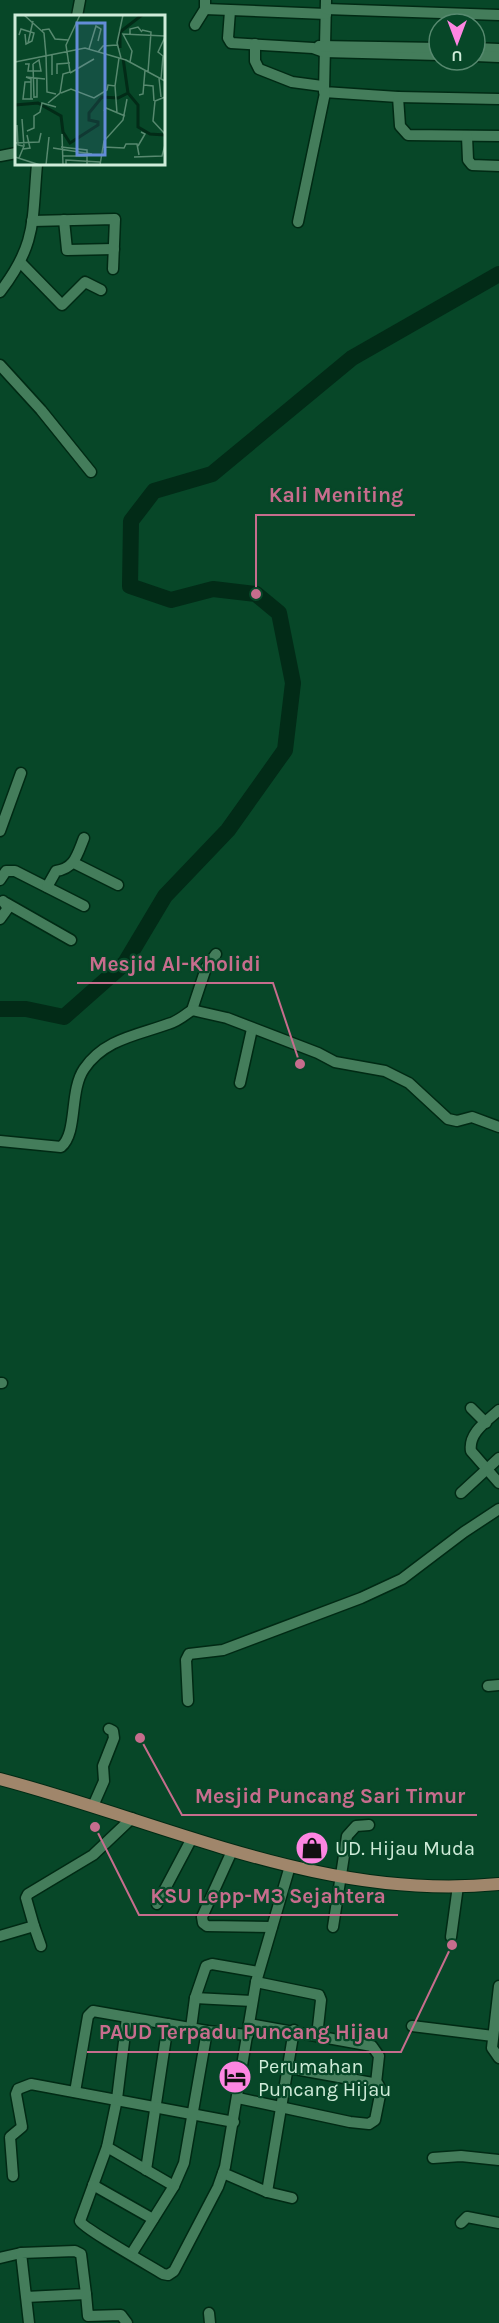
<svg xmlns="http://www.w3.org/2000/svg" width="499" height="2323" font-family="Karla,sans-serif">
	<rect width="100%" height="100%" fill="#074728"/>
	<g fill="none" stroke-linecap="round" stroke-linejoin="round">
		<polyline stroke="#022b17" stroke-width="16" points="0,1009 26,1009 64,1017 125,963 165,896 228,830 285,750 293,683 279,613 256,594 213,589 171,600 130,586 131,521 154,491 212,474 352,358 499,274"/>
		<g stroke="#002a14" stroke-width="13">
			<g id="minor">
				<polyline points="326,0 324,92 398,97 400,126 408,135 499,136"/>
				<polyline points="205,9 326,14"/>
				<polyline points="326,9 499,15"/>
				<polyline points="230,11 228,38 231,43 313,48 324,52 439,55"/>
				<polyline points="77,16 80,0"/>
				<polyline points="195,25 205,9 205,0"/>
				<polyline points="255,44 255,61 259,69 292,82 322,86"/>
				<polyline points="319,46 439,48"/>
				<polyline points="475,48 499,49"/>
				<polyline points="475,56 499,57"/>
				<polyline points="398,97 499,99"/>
				<polyline points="467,136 468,160 472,165 499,166"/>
				<polyline points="0,156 16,153"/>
				<polyline points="64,220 67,250 114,249"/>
				<polyline points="32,221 115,219 113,269"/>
				<polyline points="298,222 325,93"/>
				<polyline points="21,263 62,305 85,282 101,290"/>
				<path d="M0,292c37,-48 32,-71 37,-128"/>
				<polyline points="0,365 41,410 91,472"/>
				<polyline points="0,831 21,773"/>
				<polyline points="74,863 118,885"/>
				<polyline points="0,880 6,871 15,871 84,906"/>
				<path d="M47,887l9,-16c19,-3 21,-16 28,-33"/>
				<polyline points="6,903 71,940"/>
				<polyline points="0,919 8,908 3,901"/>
				<polyline points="192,1010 206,968 216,954"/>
				<polyline points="240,1083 252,1029"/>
				<path d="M0,1141l61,6c17,-14 8,-56 23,-78 20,-30 54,-34 84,-45 9,-2 17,-9 24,-14l35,8 91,35 17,9 50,9 24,12 39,36 9,2 15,-4 27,10"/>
				<polyline points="0,1383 2,1383"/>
				<polyline points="471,1408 486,1423"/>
				<path d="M499,1410c-12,11 -31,23 -28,41l28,32"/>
				<polyline points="461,1493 499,1458"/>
				<polyline points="488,1686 499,1685"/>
				<polyline points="188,1701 186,1660 189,1654 223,1650 361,1598 402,1579 464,1532 499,1509"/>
				<polyline points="93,1806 104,1781 103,1766 114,1738 113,1731 109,1729"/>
				<polyline points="232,1851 202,1917 203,1923 207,1926 272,1927"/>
				<polyline points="157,1904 192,1838"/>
				<polyline points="34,1926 41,1946"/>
				<polyline points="333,1927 347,1836 356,1826 369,1825"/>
				<polyline points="0,1936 34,1926 26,1898 28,1894 93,1855 132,1818"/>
				<polyline points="451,1937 458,1886"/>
				<polyline points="256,1982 319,1995 321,2000 317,2036"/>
				<polyline points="499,1986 492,2048 499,2058"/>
				<polyline points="195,1998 252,2001"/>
				<path d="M127,2017l-10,82 -10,48 -27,74c3,7 70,45 83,53l5,1 6,-4 44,-84 7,-20 31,-185 34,-116"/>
				<polyline points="249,2024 372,2046 379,2056 376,2083"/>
				<polyline points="412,2026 493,2036"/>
				<polyline points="191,2028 195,1998 206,1966 212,1964 258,1972"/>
				<polyline points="75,2092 88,2016 93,2011 207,2031 248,2035"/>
				<polyline points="238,2098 350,2122 369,2124 375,2120 381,2090 378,2084 289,2068"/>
				<polyline points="107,2147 174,2186"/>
				<polyline points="433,2158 461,2156 499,2160"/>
				<polyline points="146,2170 168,2024"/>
				<polyline points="223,2173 267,2192 292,2198"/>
				<polyline points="13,2176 10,2137 22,2127 16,2094 18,2089 31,2084 234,2122"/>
				<polyline points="93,2185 153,2219"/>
				<polyline points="267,2192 294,2030"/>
				<polyline points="461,2223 467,2217 499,2223"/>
				<polyline points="132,2253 174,2186 184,2163 207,2031"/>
				<polyline points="0,2258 21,2253"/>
				<polyline points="86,2294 88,2316 121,2315 127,2323"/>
				<polyline points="26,2297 86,2294 81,2254 75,2251 21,2253 29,2323"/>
				<polyline points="209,2313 210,2323"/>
			</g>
		</g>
		<g stroke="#002a14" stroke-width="14">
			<path id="major" d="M0,1779c164,43 325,123 499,105"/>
		</g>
		<use href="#minor" stroke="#447d5b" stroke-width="10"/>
		<use href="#major" stroke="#a0866b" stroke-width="12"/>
	</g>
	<defs>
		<g id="shop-disc" transform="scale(1.725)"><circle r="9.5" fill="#fd86e2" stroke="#074728"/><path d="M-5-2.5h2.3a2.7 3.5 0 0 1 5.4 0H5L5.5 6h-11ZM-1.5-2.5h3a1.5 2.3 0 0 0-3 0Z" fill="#111"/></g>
		<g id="hotel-disc" transform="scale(1.725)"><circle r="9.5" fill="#fd86e2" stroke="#074728"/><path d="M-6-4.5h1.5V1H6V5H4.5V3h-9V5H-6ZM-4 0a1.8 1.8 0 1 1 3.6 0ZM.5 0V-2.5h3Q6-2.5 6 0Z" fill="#111"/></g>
	</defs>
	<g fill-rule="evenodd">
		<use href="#shop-disc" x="312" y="1848"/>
		<use href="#hotel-disc" x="235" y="2077"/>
	</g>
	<g text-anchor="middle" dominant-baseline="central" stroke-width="4.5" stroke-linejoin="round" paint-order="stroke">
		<g font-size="20" fill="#cfecd9" stroke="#074728" text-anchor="start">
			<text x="335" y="1848">UD. Hijau Muda</text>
			<text x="258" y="2066">Perumahan<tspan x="258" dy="23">Puncang Hijau</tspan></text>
		</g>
	</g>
	<g transform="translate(15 15)">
		<rect width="150" height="150" fill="#074728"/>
		<path fill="none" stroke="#022b17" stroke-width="3" d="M105,33v-16l22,-17M108,43l5,35M0,90l23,-2 23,13 2,16 7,11 28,-18v-3l-9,-2v-7l13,-16 16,1 10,-5 10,12v22l12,7 15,1"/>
		<path fill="none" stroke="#57896f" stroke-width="1.5" d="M9,0l20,18 2,22M27,15l7,-1 6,10 13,1M127,15l9,2 -3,40M115,19v-5l8,-2 4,5M4,20l2,-6 13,4 -2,8 -6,3 -1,-10M13,28l5,-22M74,34l7,-23 5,3 -3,12M83,37l5,-6 14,-1M37,39v21M31,40l1,37 9,2M106,43l-4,-15 6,-28M0,47l70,-14 41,12 39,21M115,47l2,-11 -9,-17 42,2M10,49h4l-1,7h13l-2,-11 -6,4M18,49l1,34M55,58l24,-14M42,59v-10l13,-1M144,63l2,19M146,64l2,-23 -5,-4 7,-15M16,67h-6l-2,17h10M129,70l9,1 1,15M100,71l2,27M46,78l10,-4 23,9 13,-8 1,-5 7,1 4,-28M124,80l4,-1 2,-24M19,82h3v-19M150,82l-10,4 -2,20 12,13M16,84v-20l-5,-2 19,2M33,88l12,-10 3,-19 7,-2 -4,-27 14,-30M89,96l2,-3 19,8M2,110l1,20 5,1M12,116l7,-3v-12l6,-4 2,-9 14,4M47,119l1,31M0,128l24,-1 2,-9M123,131l7,-12 -4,-2M46,132l26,3v15M88,132l21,1 2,-4h11l2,11M38,133l39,6M8,134l7,-1 -3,-13M47,141h25M0,142l25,8M119,142l28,-1 3,-11M4,143l5,-12 -2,-27M31,150l3,-28M51,150v-5l34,2M85,150l4,-24 19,-21 4,-21"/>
		<path fill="#648dd8" fill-opacity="0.15" stroke="#648dd8" stroke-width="3" d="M62,8h28v132h-28z"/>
		<rect width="150" height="150" fill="none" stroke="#cfecd9" stroke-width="3"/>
	</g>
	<path fill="none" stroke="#c76d8d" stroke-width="2" d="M256 594L256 515H415M300 1064L273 983H77M140 1738L182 1815H477M95 1827L139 1915H398M452 1945L401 2052H87"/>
	<g fill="#c76d8d" stroke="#074728" stroke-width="2">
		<circle cx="256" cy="594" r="6"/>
		<circle cx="300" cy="1064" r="6"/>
		<circle cx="140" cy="1738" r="6"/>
		<circle cx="95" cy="1827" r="6"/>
		<circle cx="452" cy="1945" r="6"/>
	</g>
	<g font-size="21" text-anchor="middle" font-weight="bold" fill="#c76d8d" stroke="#074728" stroke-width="4.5" stroke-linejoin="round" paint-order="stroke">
		<text x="336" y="502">Kali Meniting</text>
		<text x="175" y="971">Mesjid Al-Kholidi</text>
		<text x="330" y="1803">Mesjid Puncang Sari Timur</text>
		<text x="268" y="1903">KSU Lepp-M3 Sejahtera</text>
		<text x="244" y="2039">PAUD Terpadu Puncang Hijau</text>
	</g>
	<g transform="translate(457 42) rotate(180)"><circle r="28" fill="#074728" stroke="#57896f" stroke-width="1.5"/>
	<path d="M0-4.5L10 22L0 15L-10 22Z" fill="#fd86e2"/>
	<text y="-9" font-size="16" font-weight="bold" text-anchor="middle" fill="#cfecd9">U</text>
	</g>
</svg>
